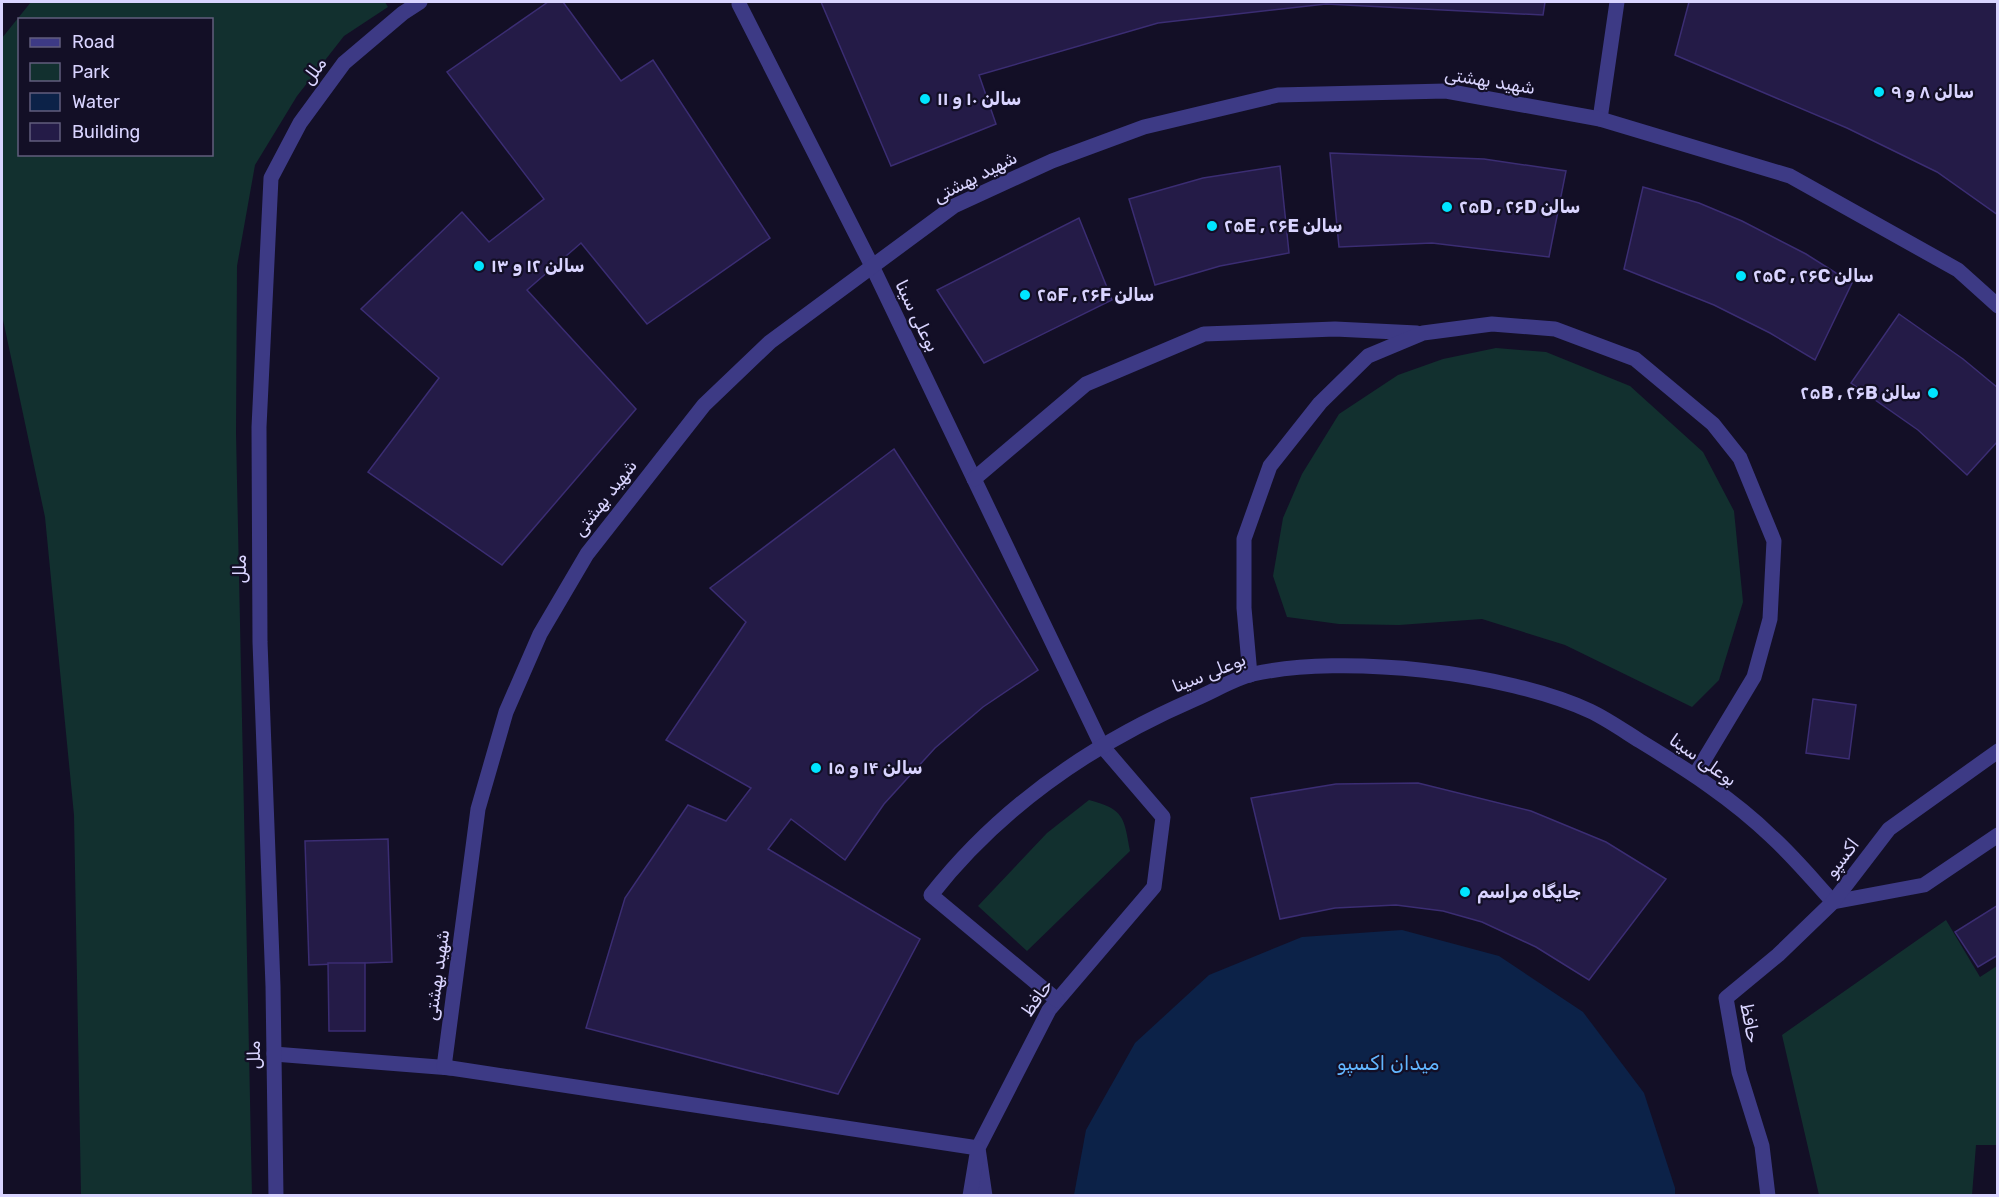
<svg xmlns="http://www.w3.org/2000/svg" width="1999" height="1197" font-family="Rubik,Cairo,sans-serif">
	<rect width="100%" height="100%" fill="#130f26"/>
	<g fill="#12302f" fill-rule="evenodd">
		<path d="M31,2h354l3,5 -44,29 -47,60 -42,69 -18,101 -1,167 16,762h-171l-7,-380 -29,-298 -43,-202v-277zM20,20h192v134h-192z"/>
		<polygon points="1496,348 1546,352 1630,386 1703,452 1734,511 1743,602 1719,680 1692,707 1565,645 1482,619 1399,625 1339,624 1287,617 1273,576 1283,518 1302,474 1339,414 1398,375 1443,359"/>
		<path d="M1089,800c35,9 35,17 41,51l-103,100 -49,-45 69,-73z"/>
		<polygon points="1946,920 1980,977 1997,966 1997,1145 1976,1145 1972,1195 1819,1195 1782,1035"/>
	</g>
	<polygon fill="#0c2248" points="1402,930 1499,956 1583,1012 1644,1093 1675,1188 1675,1195 1074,1195 1086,1130 1135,1043 1209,975 1302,937"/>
	<g fill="#241b47" stroke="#3b2d73" stroke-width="1.5">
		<polygon points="548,2 563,2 621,81 653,60 770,238 647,324 581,243 527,290 636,409 502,565 368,472 439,378 361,309 462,212 489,242 544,199 447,72"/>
		<polygon points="821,2 1545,2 1543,15 1326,4 1158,23 979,75 996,124 891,166"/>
		<polygon points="1689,2 1998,2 1998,215 1937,172 1847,128 1675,55"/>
		<polygon points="1330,153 1484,159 1566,171 1549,257 1432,243 1339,247"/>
		<polygon points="1280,166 1289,253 1220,266 1155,285 1129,199 1203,178"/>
		<polygon points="1643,187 1699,203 1742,221 1806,254 1852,283 1815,360 1770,333 1714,305 1624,269"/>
		<polygon points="1079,218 1112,300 984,363 937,290"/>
		<polygon points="1899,314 1963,359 1998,388 1998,441 1967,475 1918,430 1851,383"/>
		<polygon points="894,449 1038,670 983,707 935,748 884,804 845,860 791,819 768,849 920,939 838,1094 586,1028 625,898 688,805 726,821 751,788 666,740 746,622 710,588"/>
		<polygon points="1813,699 1856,705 1849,759 1806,753"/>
		<polygon points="1418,783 1531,811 1606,842 1666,879 1589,980 1536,947 1482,922 1443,911 1396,905 1335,908 1280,919 1251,798 1336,784"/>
		<polygon points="388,839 392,962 309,965 305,841"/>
		<polygon points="1998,905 1998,955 1978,967 1955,932"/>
		<polygon points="328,963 365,963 365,1031 329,1031"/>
	</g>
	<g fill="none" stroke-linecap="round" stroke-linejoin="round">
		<g stroke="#3d3a85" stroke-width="15">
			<polyline points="739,4 872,266 1102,746 1163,817 1154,887 1049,1010 978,1148 985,1196"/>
			<polyline points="1600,119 1617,2"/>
			<polyline points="974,479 1086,384 1204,334 1335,329 1417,333"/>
			<polyline points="1250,675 1244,608 1244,539 1270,466 1320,403 1368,356 1423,333 1492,324 1555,329 1635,359 1713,424 1740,458 1774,541 1770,619 1754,677 1695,775"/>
			<polyline points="1833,902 1924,885 1998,835"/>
			<path d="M1057,1000l-126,-105c70,-89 162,-152 264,-196 19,-8 38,-20 58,-25 91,-20 253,-2 337,37 17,8 34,20 50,30 46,28 93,58 132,96 22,20 41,43 61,65"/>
			<polyline points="274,1054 451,1068"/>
			<polyline points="276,1196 273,986 260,642 259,427 271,178 300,123 344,63 403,13 420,2"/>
			<polyline points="970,1196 978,1148 444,1067 478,809 506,712 540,634 587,554 704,405 770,342 954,206 1052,161 1144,127 1278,95 1446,91 1600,119 1790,176 1958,270 1998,306"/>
			<polyline points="1768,1196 1762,1146 1739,1072 1726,998 1778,955 1833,902 1889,829 1998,751"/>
		</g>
	</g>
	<g fill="#00e5ff" stroke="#130f26" stroke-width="2">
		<circle cx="1879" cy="92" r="6"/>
		<circle cx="925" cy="99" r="6"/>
		<circle cx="1447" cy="207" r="6"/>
		<circle cx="1212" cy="226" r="6"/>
		<circle cx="479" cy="266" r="6"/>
		<circle cx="1741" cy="276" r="6"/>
		<circle cx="1025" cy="295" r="6"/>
		<circle cx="1933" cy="393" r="6"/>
		<circle cx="816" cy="768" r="6"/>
		<circle cx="1465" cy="892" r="6"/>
	</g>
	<g text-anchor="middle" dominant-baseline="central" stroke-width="4.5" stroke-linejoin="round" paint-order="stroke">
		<g font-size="18" fill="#d9d4ff" stroke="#130f26">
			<text transform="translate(314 71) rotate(-54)">ملل</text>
			<text transform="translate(1490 81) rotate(9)">شهید بهشتی</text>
			<text transform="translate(975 177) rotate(-27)">شهید بهشتی</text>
			<text transform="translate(917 316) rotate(64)">بوعلی سینا</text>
			<text transform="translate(605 498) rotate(-52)">شهید بهشتی</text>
			<text transform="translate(240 569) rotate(-90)">ملل</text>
			<text transform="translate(1209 673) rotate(-22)">بوعلی سینا</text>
			<text transform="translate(1703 760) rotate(35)">بوعلی سینا</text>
			<text transform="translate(1842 858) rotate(-53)">اکسپو</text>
			<text transform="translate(437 975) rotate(-82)">شهید بهشتی</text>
			<text transform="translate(1037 998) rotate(-55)">حافظ</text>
			<text transform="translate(1750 1023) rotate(79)">حافظ</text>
			<text transform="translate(254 1055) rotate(-91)">ملل</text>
		</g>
		<g font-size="18" font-weight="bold" fill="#d9d4ff" stroke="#130f26" text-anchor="start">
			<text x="1891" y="92">سالن ۸ و ۹</text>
			<text x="937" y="99">سالن ۱۰ و ۱۱</text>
			<text x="1459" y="207">۲۵D , ۲۶D سالن</text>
			<text x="1224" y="226">۲۵E , ۲۶E سالن</text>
			<text x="491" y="266">سالن ۱۲ و ۱۳</text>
			<text x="1753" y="276">۲۵C , ۲۶C سالن</text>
			<text x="1037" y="295">۲۵F , ۲۶F سالن</text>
			<text x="1921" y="393" text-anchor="end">۲۵B , ۲۶B سالن</text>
			<text x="828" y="768">سالن ۱۴ و ۱۵</text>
			<text x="1477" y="892">جایگاه مراسم</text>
		</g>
		<g font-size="20" font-style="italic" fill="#62b6ff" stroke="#130f26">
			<text x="1388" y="1063">میدان اکسپو</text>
		</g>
	</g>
	<rect width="1999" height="1197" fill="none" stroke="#d9d4ff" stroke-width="6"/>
	<rect x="18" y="18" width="195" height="138" fill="#130f26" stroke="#625e7d" stroke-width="1.5"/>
	<rect x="30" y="38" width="30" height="9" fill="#3d3a85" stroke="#625e7d" stroke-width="1.5"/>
	<text x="72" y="48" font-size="18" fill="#d9d4ff">Road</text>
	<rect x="30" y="63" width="30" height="18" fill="#12302f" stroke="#625e7d" stroke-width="1.5"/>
	<text x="72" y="78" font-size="18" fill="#d9d4ff">Park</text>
	<rect x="30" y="93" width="30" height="18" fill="#0c2248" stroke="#625e7d" stroke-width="1.5"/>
	<text x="72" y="108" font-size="18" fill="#d9d4ff">Water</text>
	<rect x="30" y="123" width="30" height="18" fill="#241b47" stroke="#625e7d" stroke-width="1.5"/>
	<text x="72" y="138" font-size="18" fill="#d9d4ff">Building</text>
</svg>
